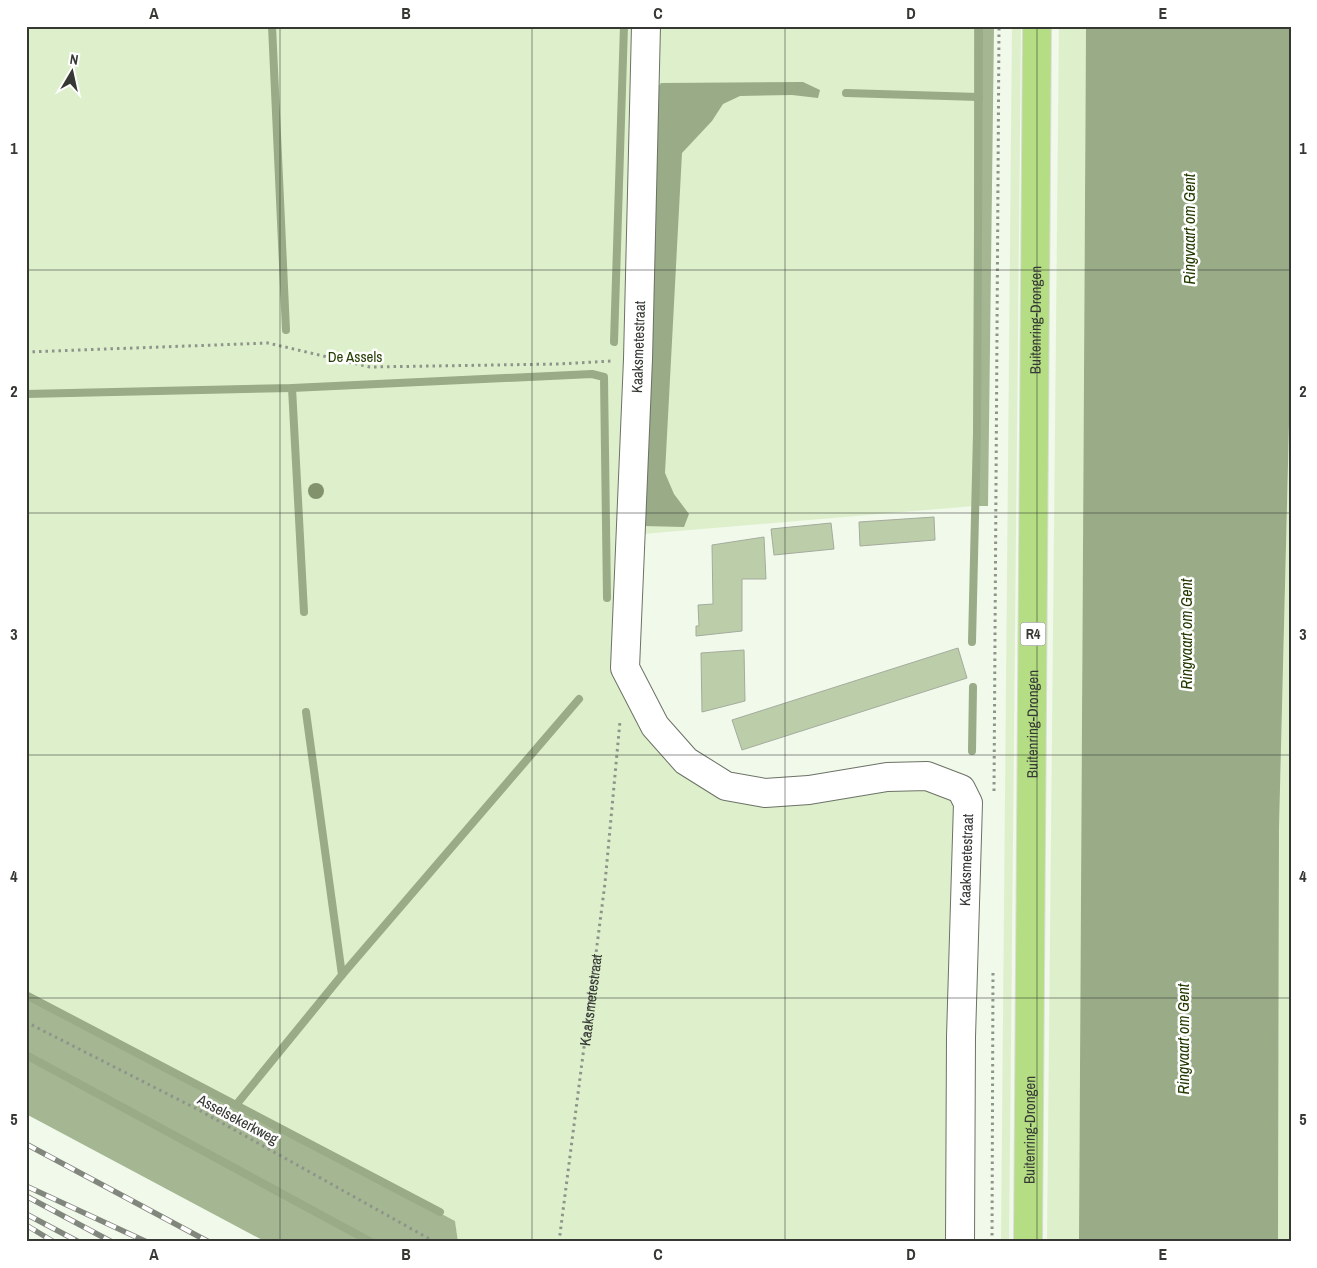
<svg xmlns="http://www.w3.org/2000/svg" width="1317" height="1268" font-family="'Archivo Narrow',sans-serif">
	<rect width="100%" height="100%" fill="#f1f9ea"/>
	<g fill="#ddf0cb">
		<polygon points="26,26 974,26 974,506 631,535 625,668 655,726 726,786 961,789 954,1242 458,1242 455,1221 26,994"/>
		<polygon points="1012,26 1021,26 1009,1242 1001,1242"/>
		<polygon points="1059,26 1086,26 1079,1242 1047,1242"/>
		<polygon points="1291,343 1291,1242 1278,1242 1279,829"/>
	</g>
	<g fill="#a4b692">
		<polygon points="974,26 994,26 988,506 974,506"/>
		<polygon points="26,994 455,1221 458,1242 266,1242 26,1114"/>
	</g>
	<g fill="#99ab87">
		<polygon points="1086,26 1291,26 1291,343 1279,829 1278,1242 1079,1242"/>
		<polygon points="803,82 820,90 818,98 792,95 740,96 723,104 712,121 682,153 665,473 674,494 689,514 684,527 643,526 655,92 661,83"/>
	</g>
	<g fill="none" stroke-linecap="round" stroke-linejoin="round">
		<g stroke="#99ab87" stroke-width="8">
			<polyline points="272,26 286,330"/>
			<polyline points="846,93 979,97"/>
			<polyline points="614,342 624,26"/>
			<polyline points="292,388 304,612"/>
			<polyline points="26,394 292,388 592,374 604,377 607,598"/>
			<polyline points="972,642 977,433 979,26"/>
			<polyline points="972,751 973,687"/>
			<polyline points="342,975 579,699"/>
			<polyline points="26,995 440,1212"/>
			<polyline points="26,1055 371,1242"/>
			<polyline points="236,1105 342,975 306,712"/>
		</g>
	</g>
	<g fill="#bccea9" stroke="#a4ab9d">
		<polygon points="934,517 935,540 860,546 859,522"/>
		<polygon points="831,523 834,549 774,555 771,529"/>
		<polygon points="764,537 766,579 742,579 742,631 696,636 696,626 699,626 698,605 713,604 712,545"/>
		<polygon points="958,648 967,678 742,750 732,720"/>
		<polygon points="744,650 745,701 702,712 701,653"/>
	</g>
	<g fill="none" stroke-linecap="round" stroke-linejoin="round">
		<g stroke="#6c7266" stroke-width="30">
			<polyline id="minor" points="646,26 638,359 625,668 655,726 686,761 726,786 765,793 809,790 887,777 927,776 961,789 968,803 961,1037 960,1242"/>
		</g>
		<g stroke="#dbdbda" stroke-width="30">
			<g id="highway">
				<path id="s2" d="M1028,1242l9,-1216"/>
			</g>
		</g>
		<g stroke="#8e948a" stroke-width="3" stroke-dasharray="2.5 4" stroke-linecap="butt">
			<polyline points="26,352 268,343 370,367 558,364 612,361"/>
			<polyline points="994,791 999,26"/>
			<polyline points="26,1022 197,1109 435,1242"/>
			<path id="s1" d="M559,1242l46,-359 15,-162"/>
			<polyline points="992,1242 993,970"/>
		</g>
		<use href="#minor" stroke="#fff" stroke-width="28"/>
		<use href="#highway" stroke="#b4dd84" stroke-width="28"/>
		<g stroke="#82877e" stroke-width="5.5">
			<g id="rail">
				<polyline points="26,1144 209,1242"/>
				<polyline points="26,1186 147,1242"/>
				<polyline points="26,1196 112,1242"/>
				<polyline points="26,1214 79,1242"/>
				<polyline points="26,1225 54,1242"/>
			</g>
		</g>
		<use href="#rail" stroke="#fff" stroke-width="4" stroke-dasharray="11" stroke-linecap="butt"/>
	</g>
	<circle fill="#82926c" cx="316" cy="491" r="8"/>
	<path fill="none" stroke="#353833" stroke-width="1" stroke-opacity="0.55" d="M280,26v1216M532,26v1216M785,26v1216M1037,26v1216M26,270h1265M26,513h1265M26,755h1265M26,998h1265"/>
	<g text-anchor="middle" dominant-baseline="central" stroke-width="5" stroke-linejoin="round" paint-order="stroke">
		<rect fill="#fff" stroke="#727470" stroke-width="1" x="1020.5" y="622.5" width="25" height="23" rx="4"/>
		<g font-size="14" font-weight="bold" fill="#353833">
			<text x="1033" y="634">R4</text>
		</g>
		<g font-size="15" fill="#353833" stroke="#fff">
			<text stroke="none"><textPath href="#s2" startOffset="922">Buitenring-Drongen</textPath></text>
			<text transform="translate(638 347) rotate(-88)">Kaaksmetestraat</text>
			<text stroke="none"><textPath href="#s2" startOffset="518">Buitenring-Drongen</textPath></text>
			<text transform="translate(966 860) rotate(-88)">Kaaksmetestraat</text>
			<text stroke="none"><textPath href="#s1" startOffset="244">Kaaksmetestraat</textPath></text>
			<text transform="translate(238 1119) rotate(28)">Asselsekerkweg</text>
			<text stroke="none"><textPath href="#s2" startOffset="112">Buitenring-Drongen</textPath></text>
		</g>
		<g font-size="15" fill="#283e04" stroke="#fff">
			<text x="355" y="356">De Assels</text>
		</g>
		<g font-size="16" font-style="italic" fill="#243a00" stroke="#fff">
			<text transform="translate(1189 229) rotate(-90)">Ringvaart om Gent</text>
			<text transform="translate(1186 634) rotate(-90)">Ringvaart om Gent</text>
			<text transform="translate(1183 1039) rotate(-90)">Ringvaart om Gent</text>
		</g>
	</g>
	<rect width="1317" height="1268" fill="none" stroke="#ffffff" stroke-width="55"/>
	<g transform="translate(72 72) rotate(9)" stroke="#ffffff" stroke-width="4" paint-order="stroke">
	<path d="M0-4L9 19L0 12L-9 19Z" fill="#353833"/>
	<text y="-8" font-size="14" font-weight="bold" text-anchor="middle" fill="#353833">N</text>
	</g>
	<rect x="28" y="28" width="1262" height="1212" fill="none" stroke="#353833" stroke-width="2"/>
	<g font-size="16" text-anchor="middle" font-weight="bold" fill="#353833">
		<text x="154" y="19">A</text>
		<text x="406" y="19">B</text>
		<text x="658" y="19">C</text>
		<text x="911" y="19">D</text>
		<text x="1163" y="19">E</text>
		<text x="14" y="154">1</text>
		<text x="1303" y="154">1</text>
		<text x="14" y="397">2</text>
		<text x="1303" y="397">2</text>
		<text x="14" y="640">3</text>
		<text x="1303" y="640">3</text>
		<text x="14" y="882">4</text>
		<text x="1303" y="882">4</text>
		<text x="14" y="1125">5</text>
		<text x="1303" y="1125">5</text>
		<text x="154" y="1260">A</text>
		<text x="406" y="1260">B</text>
		<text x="658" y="1260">C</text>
		<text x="911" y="1260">D</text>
		<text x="1163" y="1260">E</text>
	</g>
</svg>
